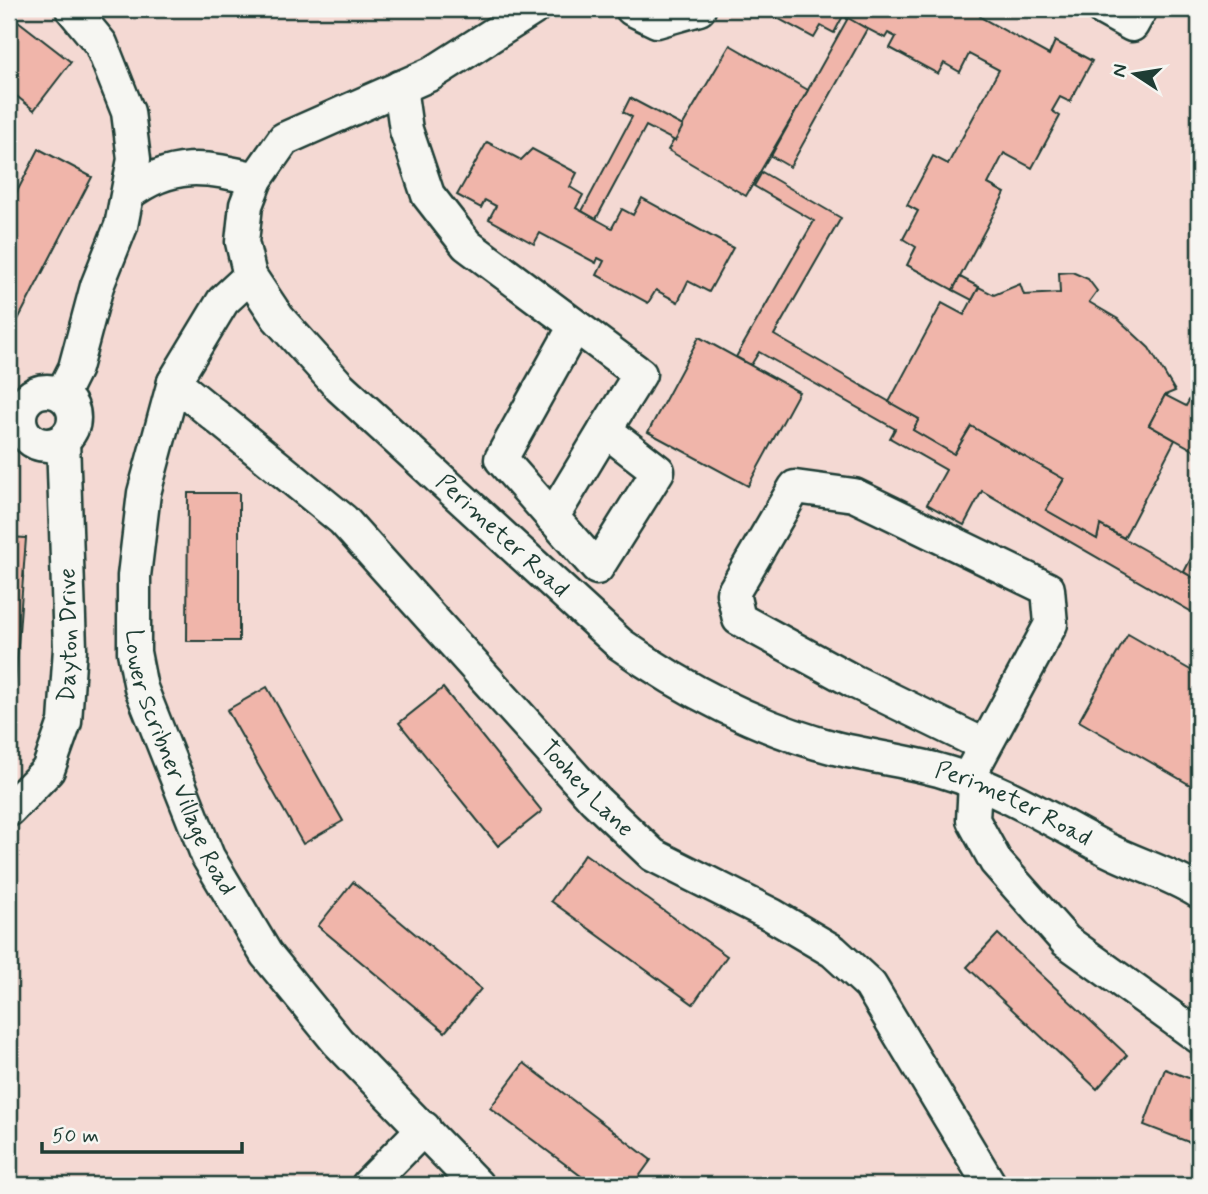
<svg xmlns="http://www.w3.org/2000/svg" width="1208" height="1194" font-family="Mynerve,sans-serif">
	<rect width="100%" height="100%" fill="#f5e9e4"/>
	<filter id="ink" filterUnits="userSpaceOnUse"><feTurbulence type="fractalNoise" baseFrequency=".0143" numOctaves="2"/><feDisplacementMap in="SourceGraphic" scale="14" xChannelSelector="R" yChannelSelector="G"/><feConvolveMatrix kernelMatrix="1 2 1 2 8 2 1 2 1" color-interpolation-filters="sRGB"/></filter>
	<g filter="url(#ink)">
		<rect fill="#f4d9d3" x="9" y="9" width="1190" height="1176"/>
		<g fill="#f0b5aa" stroke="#1f3d34" stroke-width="2">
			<polygon points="768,9 985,9 980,17 1049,55 1055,41 1092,61 1070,102 1060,97 1052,111 1060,116 1032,168 1004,153 988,184 1005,193 953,290 907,265 916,247 903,239 918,211 907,205 933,156 948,164 999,70 969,54 960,72 944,63 938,74 890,48 896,37 888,33 885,38 843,16 834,33 821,26 814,38 766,12"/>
			<polygon points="9,14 71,62 34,110 9,90"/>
			<polygon points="848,18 867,29 790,167 771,156"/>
			<polygon points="730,45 808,90 746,196 668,150"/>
			<polygon points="630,98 683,126 675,141 646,126 596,219 582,211 632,117 623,112"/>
			<polygon points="487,142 521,160 532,149 577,173 570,187 583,195 576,208 612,228 622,209 633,215 642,198 733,248 709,292 688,281 678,302 656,290 648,303 597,275 604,261 598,258 596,263 540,233 534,244 489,219 496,206 485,200 481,208 457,195"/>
			<polygon points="39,149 92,177 9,337 9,207"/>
			<polygon points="762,172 841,218 774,335 919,419 913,430 954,454 971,426 1064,479 1046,510 1097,539 1100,525 1199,581 1199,616 982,491 964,525 927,504 946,470 890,438 895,429 759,352 751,365 736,357 814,221 754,186"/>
			<polygon points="1072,272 1088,279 1097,291 1089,302 1118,319 1149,348 1175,391 1165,395 1149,425 1175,440 1124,538 1100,525 1097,539 1046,510 1064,479 971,426 954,454 913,430 919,419 889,402 942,303 964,315 979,287 994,295 1020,284 1024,295 1060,293 1059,273"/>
			<polygon points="960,277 979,287 972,300 953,290"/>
			<polygon points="699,337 799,392 748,486 648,432"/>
			<polygon points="1199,382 1199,453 1149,425 1165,395 1186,406"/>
			<polygon points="188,493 239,493 239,641 187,641"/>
			<polygon points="9,537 26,538 12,726 9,726"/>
			<polygon points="1199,543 1199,581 1184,572"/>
			<polygon points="1128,634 1199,675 1199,790 1079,721"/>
			<polygon points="267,687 343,821 303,844 227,710"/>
			<polygon points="443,688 542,811 498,846 399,723"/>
			<polygon points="585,854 727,956 693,1004 551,901"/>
			<polygon points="353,882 481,989 445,1032 318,926"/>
			<polygon points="998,934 1127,1055 1097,1089 967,967"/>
			<polygon points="9,940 16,1067 9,1067"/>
			<polygon points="524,1063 651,1160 633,1185 593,1185 490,1108"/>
			<polygon points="1165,1069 1199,1082 1199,1146 1144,1125"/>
			<polygon points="833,1179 833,1185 694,1185 694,1180"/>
		</g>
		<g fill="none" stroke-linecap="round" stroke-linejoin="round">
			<g stroke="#1f3d34" stroke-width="37">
				<g id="minor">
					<path id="s1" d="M533,9l-102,65 -147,65 -28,40 -10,26 -4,37 8,34 28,42 62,69 280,257c63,45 140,85 215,104 37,9 74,13 110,24 58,17 109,50 163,78 30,15 63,24 91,42"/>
					<polyline points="632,9 657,21 699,9"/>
					<polyline points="1103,9 1132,25 1141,9"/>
					<polyline points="400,87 406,130 428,195 467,245 640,374 605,430 658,471 597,568 501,459 575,326"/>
					<path d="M128,194c43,-33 78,-28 128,-15"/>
					<path id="s2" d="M250,276l-27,25 -49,81 -30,111 -10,83v76l7,36 67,169 58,97 72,88 139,143"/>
					<path id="s3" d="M174,382l169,138 252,280 58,55 119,60 61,36 37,34 120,200"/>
					<circle cx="47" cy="418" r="27"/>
					<polyline points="62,394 75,368 97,286 121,226 134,159 128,112 101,44 72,9"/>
					<polyline points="552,518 605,430"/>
					<polyline points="967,780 1051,624 1048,589 854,495 795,487 733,593 739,619 853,681 984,745"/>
					<polyline points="975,783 973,820 996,862 1066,941 1199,1037"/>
					<path id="s4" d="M9,810l39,-40 17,-48 5,-74 -7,-208"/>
					<polyline points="368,1185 424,1128"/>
				</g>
			</g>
			<use href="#minor" stroke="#f6f6f2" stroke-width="32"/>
		</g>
	</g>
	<g text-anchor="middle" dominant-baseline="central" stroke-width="5" stroke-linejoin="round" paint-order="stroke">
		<g font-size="24" fill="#1f3d34" stroke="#f6f6f2">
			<text stroke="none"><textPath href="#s1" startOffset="794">Perimeter Road</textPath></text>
			<text stroke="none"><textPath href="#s4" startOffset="194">Dayton Drive</textPath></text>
			<text stroke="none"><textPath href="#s2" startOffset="525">Lower Scribner Village Road</textPath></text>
			<text stroke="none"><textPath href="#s3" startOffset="581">Toohey Lane</textPath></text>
			<text stroke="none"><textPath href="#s1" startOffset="1382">Perimeter Road</textPath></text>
		</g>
	</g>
	<rect width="1208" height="1194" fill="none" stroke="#f6f6f2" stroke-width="35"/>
	<rect x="18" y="18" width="1173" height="1159" fill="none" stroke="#1f3d34" stroke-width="2.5" filter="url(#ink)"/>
	<g transform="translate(1135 74) rotate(282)" stroke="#f6f6f2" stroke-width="5" paint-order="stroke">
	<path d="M0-5L12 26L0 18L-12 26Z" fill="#1f3d34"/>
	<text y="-10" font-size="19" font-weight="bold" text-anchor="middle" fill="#1f3d34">N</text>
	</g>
	<path d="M42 1142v10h200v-10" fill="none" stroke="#1f3d34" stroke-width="3.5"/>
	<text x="52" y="1142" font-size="21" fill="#1f3d34" stroke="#f6f6f2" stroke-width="5" paint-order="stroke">50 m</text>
</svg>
